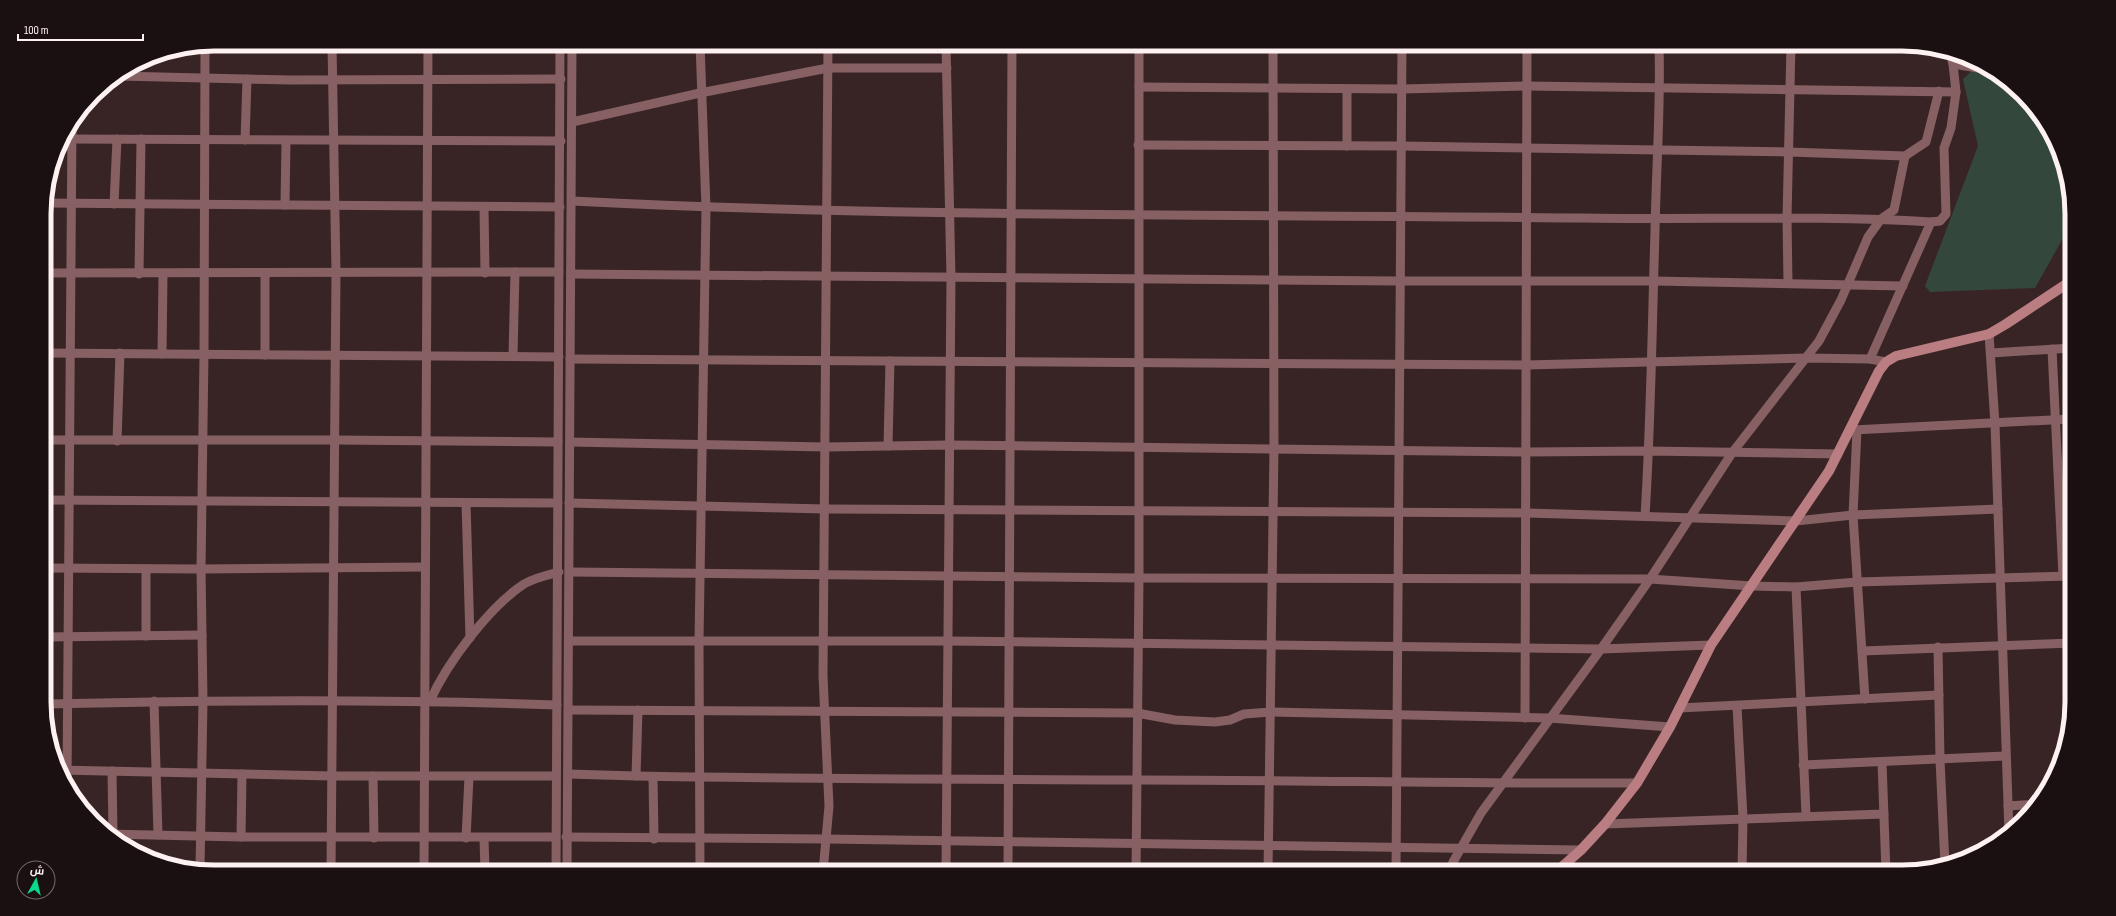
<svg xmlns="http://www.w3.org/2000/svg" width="2116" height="916" font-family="'Sofia Sans Condensed',Cairo,sans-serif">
	<rect width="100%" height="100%" fill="#392425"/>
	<polygon fill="#34473c" points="1973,70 2005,79 2037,111 2059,149 2071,192 2071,224 2035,288 1930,292 1925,286 1978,146 1963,79"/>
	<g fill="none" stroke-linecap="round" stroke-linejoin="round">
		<g stroke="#866062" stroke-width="9">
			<polyline points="681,44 700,46"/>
			<polyline points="700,44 706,208 699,641 700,872"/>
			<polyline points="1953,64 1990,70"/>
			<polyline points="118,76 291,80 561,79"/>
			<polyline points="1139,87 1402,89 1527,86 1956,92 1953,64 1950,53"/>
			<polyline points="572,122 700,93 828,68 947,68"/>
			<polyline points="62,139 561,141"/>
			<polyline points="245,140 247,79"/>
			<polyline points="1138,145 1402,146 1789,152 1905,156 1926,142 1939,91"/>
			<polyline points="1347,146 1347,89"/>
			<path d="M572,201c337,17 674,13 1011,17 116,2 232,-3 348,4"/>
			<polyline points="44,203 560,207"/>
			<polyline points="114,204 117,139"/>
			<polyline points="285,205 286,141"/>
			<polyline points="484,207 485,273"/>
			<polyline points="45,273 559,272"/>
			<polyline points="139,274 141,139"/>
			<polyline points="265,274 265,355"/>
			<polyline points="571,274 1400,281 1654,281 1903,286"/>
			<polyline points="1788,283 1787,218 1791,44"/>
			<polyline points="1989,334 1995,424 2009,833"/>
			<polyline points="2052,349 2063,576"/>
			<polyline points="45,353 559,357"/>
			<polyline points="1991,353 2071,348"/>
			<polyline points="162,354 163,274"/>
			<polyline points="513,356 515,272"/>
			<polyline points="570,359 1526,365 1806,358 1870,359 1886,362"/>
			<polyline points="1870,359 1931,222 1940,221 1946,214 1944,148 1951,128 1956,92"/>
			<polyline points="1853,430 2071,419"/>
			<polyline points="1857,430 1853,515 1865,699"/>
			<polyline points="45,440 334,440 558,442"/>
			<polyline points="117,441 120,353"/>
			<polyline points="570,442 826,447 950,445 1527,452 1649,451 1838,454"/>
			<polyline points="888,446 890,361"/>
			<polyline points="45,500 558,503"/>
			<polyline points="466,503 470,638"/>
			<polyline points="569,503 825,509 1527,513 1796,521 1853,515 1998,509"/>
			<polyline points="2060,509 2071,509"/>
			<path d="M1645,516c6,-95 7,-190 10,-284 1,-63 6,-125 4,-188"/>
			<polyline points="45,568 201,569 425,567"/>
			<polyline points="570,572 1139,578 1650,579 1752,586 1796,587 1857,582 2072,576"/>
			<polyline points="1796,587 1806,815"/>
			<polyline points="146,636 146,569"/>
			<polyline points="45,637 202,635"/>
			<polyline points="569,641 948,641 1601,649 1711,645"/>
			<polyline points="2067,643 2070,712"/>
			<polyline points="1938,647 1940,760 1945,865"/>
			<polyline points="1862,651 2072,643"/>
			<polyline points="154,701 158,835"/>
			<path d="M430,701c17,-38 59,-94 94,-117 10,-6 23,-9 35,-12"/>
			<path d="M45,704c171,-4 342,-5 512,1"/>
			<polyline points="1737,706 1743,818 1742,872"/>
			<polyline points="1679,708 1939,695"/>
			<polyline points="569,710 1137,713 1175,720 1215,722 1230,720 1244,714 1271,712 1549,718 1670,727"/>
			<polyline points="1525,718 1527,44"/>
			<polyline points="1882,762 1886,872"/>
			<polyline points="1803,765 2005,756"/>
			<polyline points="58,770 332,776 556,776"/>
			<polyline points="112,771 113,834"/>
			<polyline points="568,774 636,776 638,710"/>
			<polyline points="373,776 374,838"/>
			<path d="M636,776c167,3 335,3 503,4 166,0 332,4 498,3"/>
			<polyline points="653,777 654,839"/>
			<polyline points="67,785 72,125"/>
			<polyline points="2008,806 2038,804"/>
			<polyline points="1605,824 1884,814"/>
			<polyline points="107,834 241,837 555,837"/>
			<polyline points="241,837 242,774"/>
			<polyline points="566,837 825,839 1581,850"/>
			<polyline points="466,838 469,777"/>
			<polyline points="484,838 485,872"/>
			<polyline points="200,869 203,701 201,569 204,354 205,46"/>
			<polyline points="331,872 336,273 332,44"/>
			<polyline points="424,872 428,44"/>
			<polyline points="556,872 560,44"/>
			<polyline points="567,872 572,44"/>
			<polyline points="823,872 829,806 823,676 828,44"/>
			<polyline points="946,872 951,278 946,44"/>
			<polyline points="1008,872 1012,44"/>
			<polyline points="1136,872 1139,578 1139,44"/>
			<polyline points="1268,872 1274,448 1273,44"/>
			<polyline points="1396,872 1402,44"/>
			<polyline points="1451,872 1453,862 1481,813 1601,649 1650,579 1732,453 1819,341 1841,300 1868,237 1881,219 1894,210 1905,156"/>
		</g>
		<polyline stroke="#ba7d81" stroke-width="10" points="1556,872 1581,850 1605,824 1637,783 1670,727 1711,645 1829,471 1879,371 1886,362 1896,356 1989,334 2006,324 2071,281"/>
	</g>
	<path d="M0 0H2116V916H0ZM214 51H1902A163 163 0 0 1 2065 214V702A163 163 0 0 1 1902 865H214A163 163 0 0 1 51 702V214A163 163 0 0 1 214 51Z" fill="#1a1011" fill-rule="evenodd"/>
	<path fill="none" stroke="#fdf1f2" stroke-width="5" d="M214 51H1902A163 163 0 0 1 2065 214V702A163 163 0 0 1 1902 865H214A163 163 0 0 1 51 702V214A163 163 0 0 1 214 51Z"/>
	<g transform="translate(36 880) rotate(8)"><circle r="19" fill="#1a1011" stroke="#756a6b"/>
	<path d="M0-3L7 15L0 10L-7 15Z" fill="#08d98b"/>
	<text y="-6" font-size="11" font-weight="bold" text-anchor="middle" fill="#fdf1f2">ش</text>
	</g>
	<path d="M18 34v6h125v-6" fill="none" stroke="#fdf1f2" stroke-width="2"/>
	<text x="24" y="34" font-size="12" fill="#fdf1f2" stroke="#1a1011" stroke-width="3" paint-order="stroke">100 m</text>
</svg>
